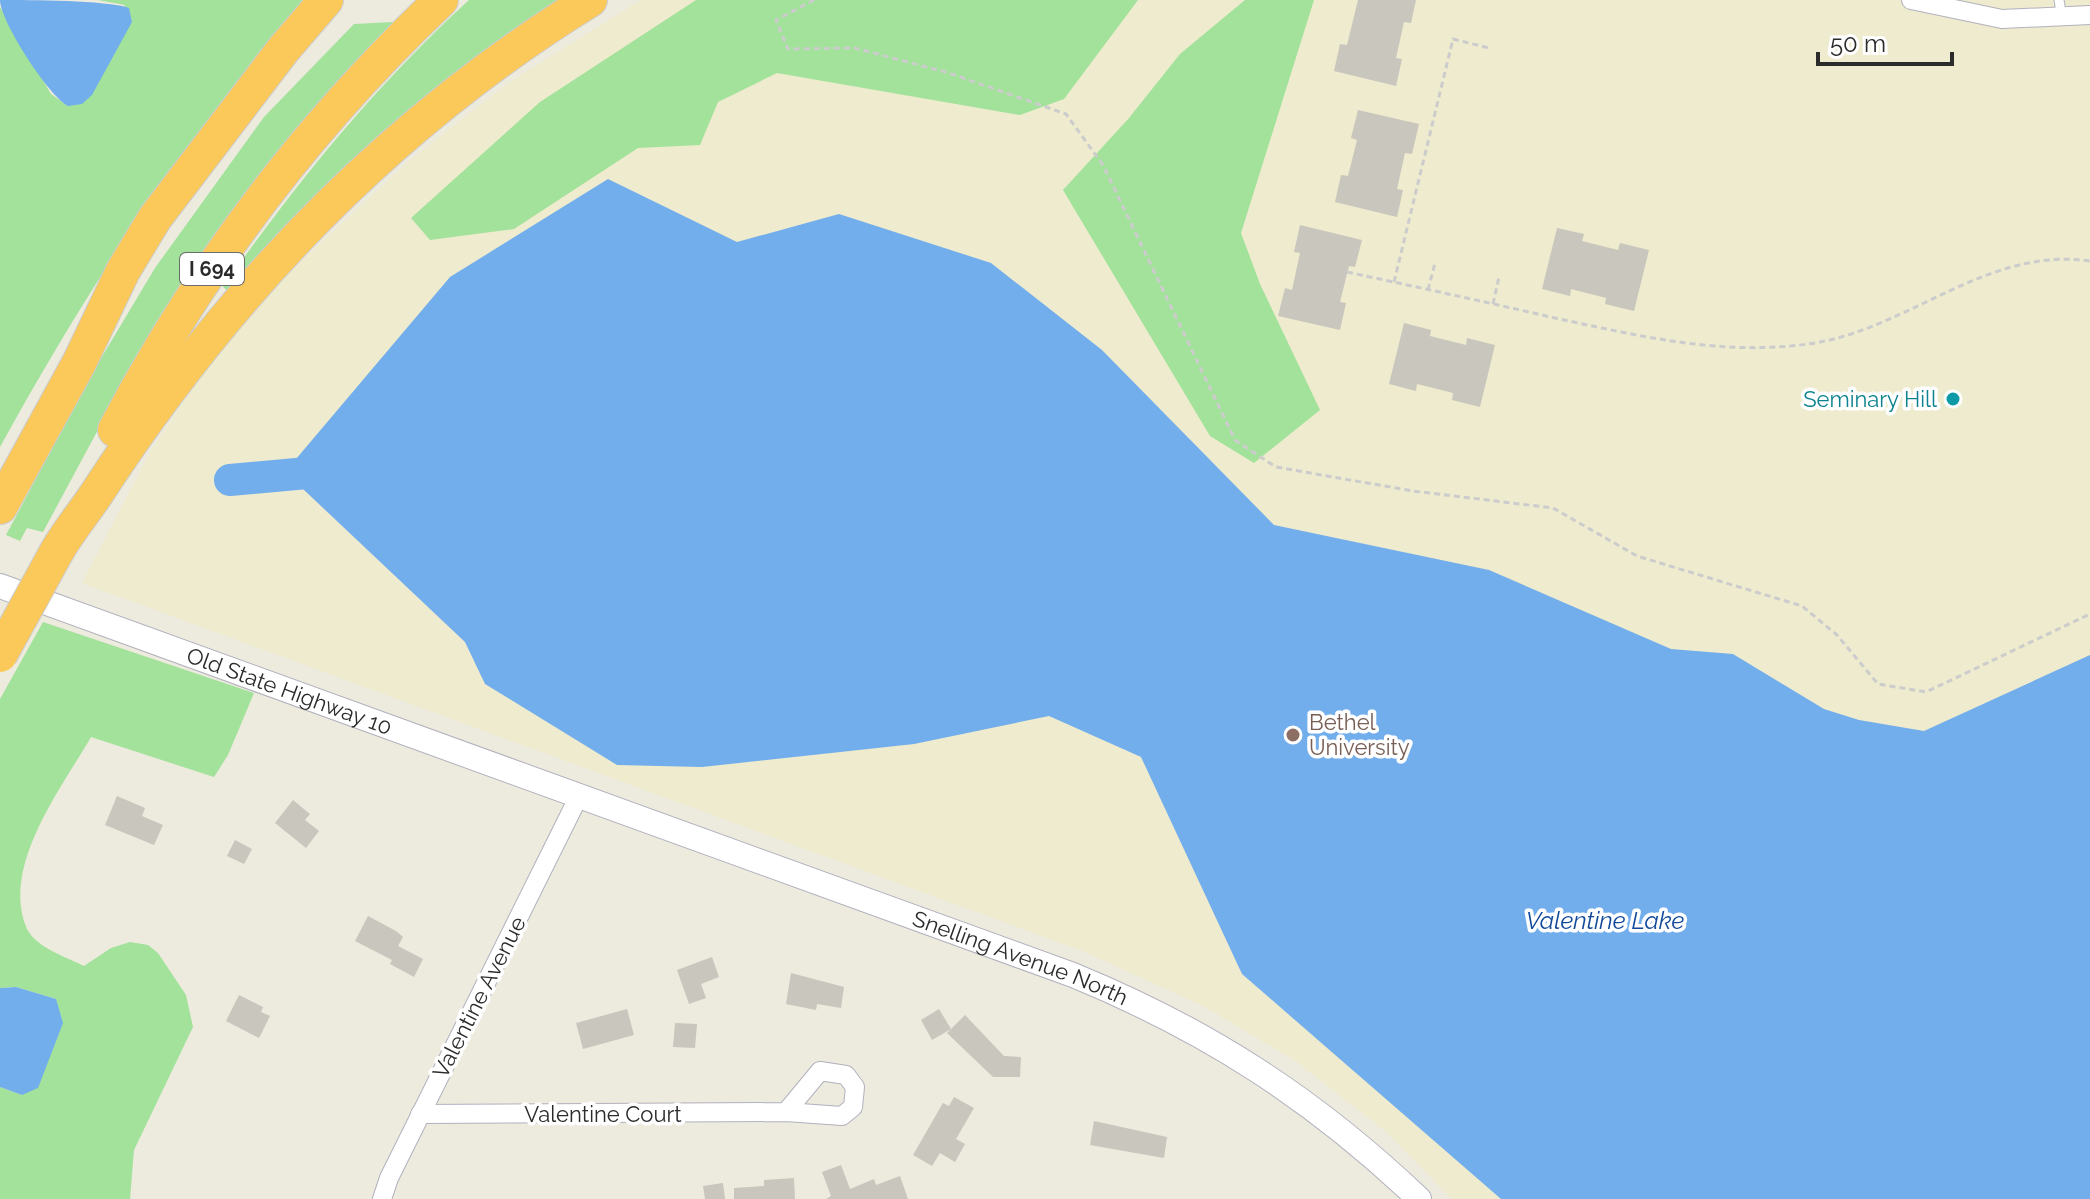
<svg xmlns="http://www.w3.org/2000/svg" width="2090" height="1199" font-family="Raleway,sans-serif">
	<rect width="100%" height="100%" fill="#edeade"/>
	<polygon fill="#eeebce" points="641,0 2090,0 2090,1199 1452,1199 1384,1130 1294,1060 1203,1006 1085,952 82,583 152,448 222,346 301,261 411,159 508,83"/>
	<g fill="#a2e29b">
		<path d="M98,0h210c-125,142 -217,282 -308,447v-440l51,87 17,12 57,-101z"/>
		<path d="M469,0h97l-337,292 -6,-5c73,-104 152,-201 246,-287z"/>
		<polygon points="696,0 1138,0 1064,99 1020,115 777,73 718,102 700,145 638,148 514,229 430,240 411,218 540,102"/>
		<polygon points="1245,0 1314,0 1241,233 1260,284 1320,410 1254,463 1210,436 1063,190 1129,118 1180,54"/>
		<polygon points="393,22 305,122 135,361 43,532 27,528 20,541 6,535 94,370 155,268 264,117 354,24"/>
		<path d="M43,622l211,71 -26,62 -14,22 -123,-40c-30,52 -91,130 -64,192 10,19 39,28 57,37l27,-18 19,-6 18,3 10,8 28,42 7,32 -59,123 -4,49h-130v-112l22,8 34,-96 -40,-12 -16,1v-289z"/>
	</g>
	<g fill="#73aeec">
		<path d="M0,0c32,0 104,0 129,8l3,14 -40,73 -10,9 -14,2c-19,-9 -68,-85 -68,-106z"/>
		<polygon points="608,179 737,242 839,214 991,263 1102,350 1274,525 1489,570 1671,649 1733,654 1824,709 1859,720 1924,731 2090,655 2090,1199 1501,1199 1242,974 1141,757 1049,716 914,744 702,767 617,765 485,684 465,642 285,472 450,277"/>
		<polygon points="16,987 56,999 63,1023 38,1088 22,1095 0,1087 0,988"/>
	</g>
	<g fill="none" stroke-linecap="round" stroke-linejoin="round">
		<polyline stroke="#73aeec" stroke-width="32" points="230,480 329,471"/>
	</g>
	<g fill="#c8c6bd">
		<polygon points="1358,0 1416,0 1411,23 1404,22 1396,58 1402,59 1396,86 1334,71 1340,44 1347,45"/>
		<polygon points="1358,110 1419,124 1412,154 1405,153 1397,189 1403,190 1397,217 1335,202 1341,175 1348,176 1357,140 1351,138"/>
		<polygon points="1300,225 1362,240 1355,267 1349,266 1340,302 1346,303 1340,330 1278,316 1285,288 1292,290 1300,253 1294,252"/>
		<polygon points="1557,228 1584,234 1582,241 1618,250 1620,243 1649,250 1634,311 1605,304 1606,298 1571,289 1570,296 1542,289"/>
		<polygon points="1404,323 1431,330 1430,336 1466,345 1467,338 1495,345 1480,407 1452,400 1453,393 1417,384 1416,391 1389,384"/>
		<polygon points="117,796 145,808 142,816 163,825 154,845 105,825"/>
		<polygon points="293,800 310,814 305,820 319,831 306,848 275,823"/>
		<polygon points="235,840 252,849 244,864 227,856"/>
		<polygon points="368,916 396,931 403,937 398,946 423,959 414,977 390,964 392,960 355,941"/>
		<polygon points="712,957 719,977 701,984 706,998 689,1004 677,970"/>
		<polygon points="791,973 844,987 841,1008 817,1004 816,1010 786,1004"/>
		<polygon points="239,995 263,1007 261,1012 270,1016 259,1038 226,1021"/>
		<polygon points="627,1009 634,1035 583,1049 576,1023"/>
		<polygon points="939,1009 951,1029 932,1040 921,1020"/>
		<polygon points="965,1015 1004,1056 1021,1057 1020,1077 993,1077 947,1033"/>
		<polygon points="675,1023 697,1024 695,1048 673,1047"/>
		<polygon points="954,1097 974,1108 956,1139 965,1144 955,1162 940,1153 932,1166 913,1155 943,1103 949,1106"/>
		<polygon points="1094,1121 1167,1137 1164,1158 1090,1145"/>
		<polygon points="841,1165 850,1189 874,1179 876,1185 900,1176 908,1199 826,1199 831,1196 822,1172"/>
		<polygon points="794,1178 795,1199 734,1199 734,1188 764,1186 764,1180"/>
		<polygon points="723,1183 725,1199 705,1199 703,1186"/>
	</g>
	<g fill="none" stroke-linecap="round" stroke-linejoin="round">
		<g stroke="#b2b1be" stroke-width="11">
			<polyline id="service" points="2059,0 2062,18"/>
		</g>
		<g stroke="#b2b1be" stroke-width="20">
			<g id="minor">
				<polyline points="1911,0 2002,19 2090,15"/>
				<polyline points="420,1114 786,1112 842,1116 853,1107 855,1087 846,1075 820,1071 786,1112"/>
				<polyline points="382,1199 389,1178 579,796"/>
			</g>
		</g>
		<g stroke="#b2b1be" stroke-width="26">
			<g id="tertiary">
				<path id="s1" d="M0,586l1073,389c134,55 241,124 346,224"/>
			</g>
		</g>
		<g stroke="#ccc" stroke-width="36">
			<g id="motorway">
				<path d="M115,430c84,-160 195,-306 326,-430"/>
				<polyline points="0,507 79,363 123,271 155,218 283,50 326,0"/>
				<path d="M57,551c11,-19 25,-36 38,-55 129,-199 292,-371 495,-496"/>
			</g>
		</g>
		<g stroke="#ccc" stroke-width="3" stroke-dasharray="6 4" stroke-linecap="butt">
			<polyline points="814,0 776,20 788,49 855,48 949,73 1066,114 1103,165 1235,440 1276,467 1413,491 1553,508 1637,556 1802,606 1837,635 1878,684 1926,692 2090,614"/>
			<path d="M1347,272c70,15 139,30 208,46 84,18 167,38 253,26 99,-13 178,-98 282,-83"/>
			<polyline points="1394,282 1453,39 1489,48"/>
			<polyline points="1428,290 1435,263"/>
			<polyline points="1493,304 1499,277"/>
		</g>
		<use href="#service" stroke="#fff" stroke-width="9"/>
		<use href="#minor" stroke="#fff" stroke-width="18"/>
		<use href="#tertiary" stroke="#fff" stroke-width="24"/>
		<use href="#motorway" stroke="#fbc85a" stroke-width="34"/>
		<g stroke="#ccc" stroke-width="36" stroke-linecap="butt">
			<polyline id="motorway-bridge" points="0,655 57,551"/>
		</g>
		<use href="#motorway-bridge" stroke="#fbc85a" stroke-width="34"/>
	</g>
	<circle fill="#0f9aa8" stroke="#fff" stroke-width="3" cx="1953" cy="399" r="8"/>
	<circle fill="#8d6e63" stroke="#fff" stroke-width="3" cx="1293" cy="735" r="8"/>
	<g text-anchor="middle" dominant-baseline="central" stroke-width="7" stroke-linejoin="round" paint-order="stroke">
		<rect fill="#fff" stroke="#6b6b6b" stroke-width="2" x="180" y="253" width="64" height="32" rx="6"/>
		<g font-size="20" font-weight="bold" fill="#2b2b2b">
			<text x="212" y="269">I 694</text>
		</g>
		<g font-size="22" fill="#0d838f" stroke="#fff" text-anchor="end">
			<text x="1937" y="399">Seminary Hill</text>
		</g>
		<g font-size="22" fill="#2b2b2b" stroke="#fff">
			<text stroke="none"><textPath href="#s1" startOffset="308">Old State Highway 10</textPath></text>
			<text stroke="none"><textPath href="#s1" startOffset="1086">Snelling Avenue North</textPath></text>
			<text transform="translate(479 997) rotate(-63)">Valentine Avenue</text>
			<text x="603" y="1114">Valentine Court</text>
		</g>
		<g font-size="22" fill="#785e54" stroke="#fff" text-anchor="start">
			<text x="1309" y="722">Bethel<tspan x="1309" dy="25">University</tspan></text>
		</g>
		<g font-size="24" font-style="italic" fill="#10489a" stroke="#fff">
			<text x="1605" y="920">Valentine Lake</text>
		</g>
	</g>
	<path d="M1818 52v12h134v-12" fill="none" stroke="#2b2b2b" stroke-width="4"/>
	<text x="1830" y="52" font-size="24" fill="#2b2b2b" stroke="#ffffff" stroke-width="6" paint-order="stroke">50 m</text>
</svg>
